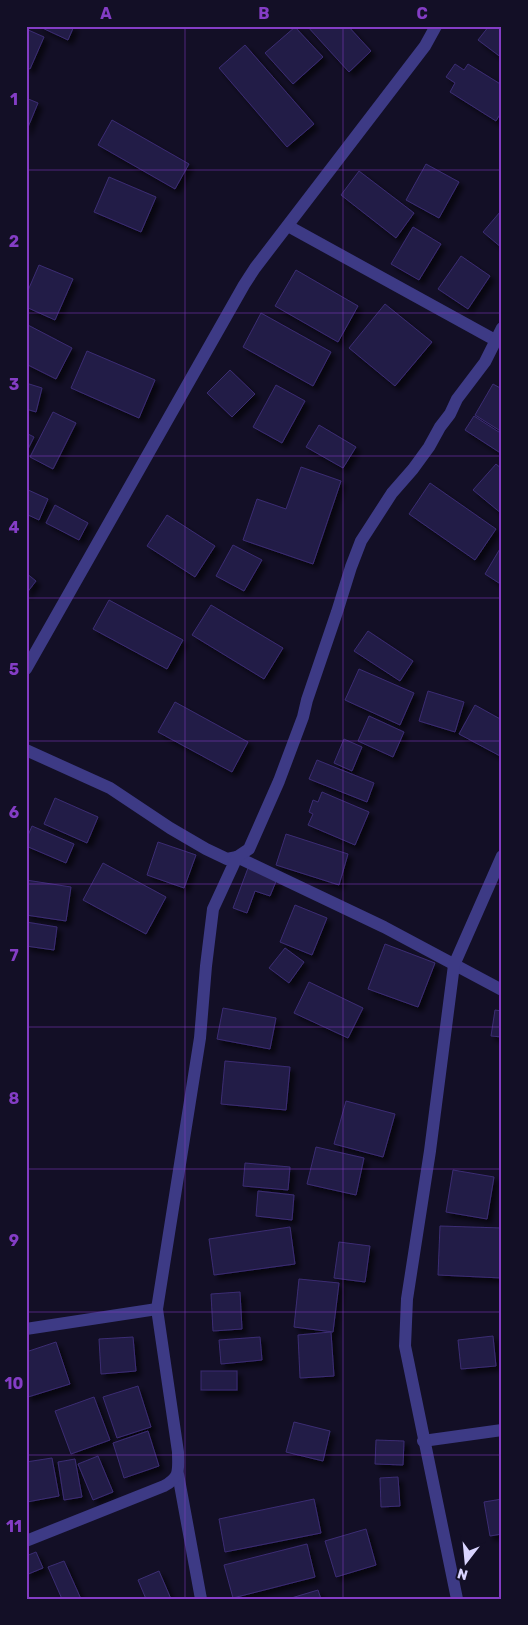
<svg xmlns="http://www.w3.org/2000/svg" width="528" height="1625" font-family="Rubik,sans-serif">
	<defs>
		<filter id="shadow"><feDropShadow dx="4.5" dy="4.5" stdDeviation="2.5" flood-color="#0009"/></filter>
	</defs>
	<rect width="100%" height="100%" fill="#130f26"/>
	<g fill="#241b47" stroke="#3b2d73" filter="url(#shadow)">
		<polygon points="38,26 74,26 68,40"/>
		<polygon points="307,26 348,26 371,51 349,72"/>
		<polygon points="489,26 502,26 502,58 478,40"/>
		<polygon points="295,27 323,57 293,84 265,53"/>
		<polygon points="26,29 44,37 30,69 26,67"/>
		<polygon points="245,45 314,124 287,147 219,68"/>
		<polygon points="455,64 464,70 468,64 502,85 502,111 496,121 450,92 455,83 446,77"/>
		<polygon points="26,98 38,103 26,132"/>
		<polygon points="112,120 189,164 175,189 98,145"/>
		<polygon points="426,164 459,182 439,218 406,200"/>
		<polygon points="359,171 414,213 396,238 341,195"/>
		<polygon points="109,177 156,197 141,232 94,212"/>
		<polygon points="500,212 502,214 502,248 483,232"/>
		<polygon points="413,227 441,244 419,280 391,264"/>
		<polygon points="461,256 490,276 468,309 438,289"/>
		<polygon points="39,265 73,279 55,320 26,307 26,295"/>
		<polygon points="296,270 358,306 338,342 275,306"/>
		<polygon points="385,304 432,342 395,386 349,348"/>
		<polygon points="261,313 331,352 313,386 243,347"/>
		<polygon points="26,324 72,348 56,379 26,364"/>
		<polygon points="87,351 155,380 139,418 71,388"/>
		<polygon points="230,370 255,394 232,417 207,393"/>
		<polygon points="26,383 42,388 36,412 26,409"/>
		<polygon points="493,384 502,389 502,432 475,415"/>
		<polygon points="276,385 305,401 282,443 253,427"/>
		<polygon points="53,412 76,423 53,469 30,457"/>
		<polygon points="474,416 502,434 502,454 465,430"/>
		<polygon points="319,425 356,447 343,468 306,447"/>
		<polygon points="26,433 34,437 26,453"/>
		<polygon points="496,464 502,469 502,514 473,490"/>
		<polygon points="301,467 341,481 313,564 243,540 257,499 286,509"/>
		<polygon points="430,483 496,529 475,560 409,514"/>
		<polygon points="26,489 48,499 39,520 26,514"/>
		<polygon points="55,505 88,523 79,540 46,523"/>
		<polygon points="167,515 215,546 195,577 147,546"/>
		<polygon points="233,545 262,560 244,591 216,576"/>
		<polygon points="501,547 502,547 502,585 485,574"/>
		<polygon points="26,573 36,581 26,594"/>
		<polygon points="109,600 183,640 167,669 93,629"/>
		<polygon points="211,605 283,648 264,679 192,635"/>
		<polygon points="368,631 413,661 400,681 354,651"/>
		<polygon points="359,669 414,693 400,725 345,700"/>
		<polygon points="428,691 464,702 455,732 419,721"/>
		<polygon points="175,702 248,742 232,772 158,732"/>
		<polygon points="475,705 502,720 502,757 459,734"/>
		<polygon points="369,716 404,732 393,757 358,741"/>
		<polygon points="344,739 362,747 352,771 334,763"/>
		<polygon points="317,760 374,783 367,802 309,779"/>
		<polygon points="322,792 369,812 355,845 308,825 313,814 309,812 313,800 318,802"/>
		<polygon points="55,798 98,817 87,843 44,824"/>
		<polygon points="32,826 74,844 66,863 26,846 26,840"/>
		<polygon points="286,834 348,854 339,885 276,865"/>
		<polygon points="158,842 196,855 184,888 147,875"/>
		<polygon points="103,863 166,897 146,934 83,900"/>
		<polygon points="248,868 277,879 270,896 255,891 247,913 233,908"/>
		<polygon points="26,880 71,887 66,921 26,915"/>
		<polygon points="295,905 327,918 312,955 280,942"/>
		<polygon points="26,922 57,927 54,950 26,946"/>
		<polygon points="385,944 435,963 418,1007 368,989"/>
		<polygon points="285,948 304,962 289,983 269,968"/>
		<polygon points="309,982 363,1008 348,1038 294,1013"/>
		<polygon points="223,1008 276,1018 270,1049 217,1039"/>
		<polygon points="495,1010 502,1011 502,1037 491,1036"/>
		<polygon points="225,1061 290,1067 286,1110 221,1104"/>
		<polygon points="346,1101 395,1114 383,1157 334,1144"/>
		<polygon points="316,1147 364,1158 356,1195 307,1184"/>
		<polygon points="245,1163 290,1167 288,1190 243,1186"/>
		<polygon points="453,1170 494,1177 487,1219 446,1212"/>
		<polygon points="258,1191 294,1195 292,1220 256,1216"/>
		<polygon points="440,1226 502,1228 502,1278 438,1275"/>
		<polygon points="290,1227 295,1264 214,1275 209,1239"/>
		<polygon points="339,1242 370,1246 365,1282 334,1278"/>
		<polygon points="299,1279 339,1283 333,1332 294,1327"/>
		<polygon points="240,1292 242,1329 213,1331 211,1294"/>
		<polygon points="331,1332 334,1376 300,1378 298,1335"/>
		<polygon points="493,1336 496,1366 461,1369 458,1340"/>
		<polygon points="133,1337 136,1371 101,1374 99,1339"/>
		<polygon points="260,1337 262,1360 221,1364 219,1340"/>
		<polygon points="56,1342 70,1384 28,1397 26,1393 26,1352"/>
		<rect x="201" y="1371" width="36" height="19"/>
		<polygon points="138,1386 151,1427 117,1438 103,1397"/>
		<polygon points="94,1397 110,1440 71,1454 55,1411"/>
		<polygon points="294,1422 330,1431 323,1461 286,1452"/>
		<polygon points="148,1431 159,1466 124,1478 113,1443"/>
		<polygon points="376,1440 404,1441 403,1465 375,1464"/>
		<polygon points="98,1456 113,1492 93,1500 78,1464"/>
		<polygon points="52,1458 59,1496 27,1502 26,1462"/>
		<polygon points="75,1459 82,1497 64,1500 58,1462"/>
		<polygon points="398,1477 400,1506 381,1507 380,1478"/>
		<polygon points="314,1499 321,1533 225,1552 219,1519"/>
		<polygon points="502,1499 502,1534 490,1536 484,1502"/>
		<polygon points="366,1529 376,1565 336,1577 325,1541"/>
		<polygon points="307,1544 315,1577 233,1598 224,1565"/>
		<polygon points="36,1552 43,1568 26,1575 26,1556"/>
		<polygon points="64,1561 81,1599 62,1599 48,1567"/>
		<polygon points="159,1571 171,1599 146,1599 138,1580"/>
		<polygon points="318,1590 321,1599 288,1599"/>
	</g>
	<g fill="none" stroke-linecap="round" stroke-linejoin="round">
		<g stroke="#3d3a85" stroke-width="12">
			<polyline points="288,226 495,340"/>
			<polyline points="26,669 244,285 255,268 425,46 436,26"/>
			<polyline points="26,750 110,788 170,828 206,849 227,859 237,857 384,927 502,990"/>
			<polyline points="26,1329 157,1309"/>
			<polyline points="423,1441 502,1430"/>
			<polyline points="178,1474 201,1599"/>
			<path d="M26,1541l138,-55c17,-9 14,-16 14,-34l-21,-143 43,-271 6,-72 7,-57 24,-52 12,-8 30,-68 24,-64 4,-17 30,-88 14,-45 10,-26 31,-48 21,-24 16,-22 11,-20 10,-13 7,-15 28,-37 17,-34"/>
			<polyline points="457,1599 405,1346 407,1299 430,1151 454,965 502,856"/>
		</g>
	</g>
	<path fill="none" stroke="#843dc5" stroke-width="1" stroke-opacity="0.55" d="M185,26v1573M343,26v1573M26,170h476M26,313h476M26,456h476M26,598h476M26,741h476M26,884h476M26,1027h476M26,1169h476M26,1312h476M26,1455h476"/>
	<rect width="528" height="1625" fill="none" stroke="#130f26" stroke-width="55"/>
	<g transform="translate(466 1562) rotate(196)" stroke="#130f26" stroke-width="4" paint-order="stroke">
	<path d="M0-4L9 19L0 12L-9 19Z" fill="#d9d4ff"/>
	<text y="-8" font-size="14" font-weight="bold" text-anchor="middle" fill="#d9d4ff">N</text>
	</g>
	<rect x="28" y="28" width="472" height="1570" fill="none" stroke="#843dc5" stroke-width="2"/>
	<g font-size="16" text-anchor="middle" font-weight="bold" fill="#843dc5">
		<text x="106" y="19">A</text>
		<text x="264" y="19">B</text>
		<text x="422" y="19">C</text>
		<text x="14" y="105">1</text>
		<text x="14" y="247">2</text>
		<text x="14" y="390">3</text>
		<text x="14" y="533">4</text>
		<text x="14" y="675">5</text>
		<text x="14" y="818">6</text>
		<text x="14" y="961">7</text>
		<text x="14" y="1104">8</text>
		<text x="14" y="1246">9</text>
		<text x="14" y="1389">10</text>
		<text x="14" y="1532">11</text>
	</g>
</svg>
